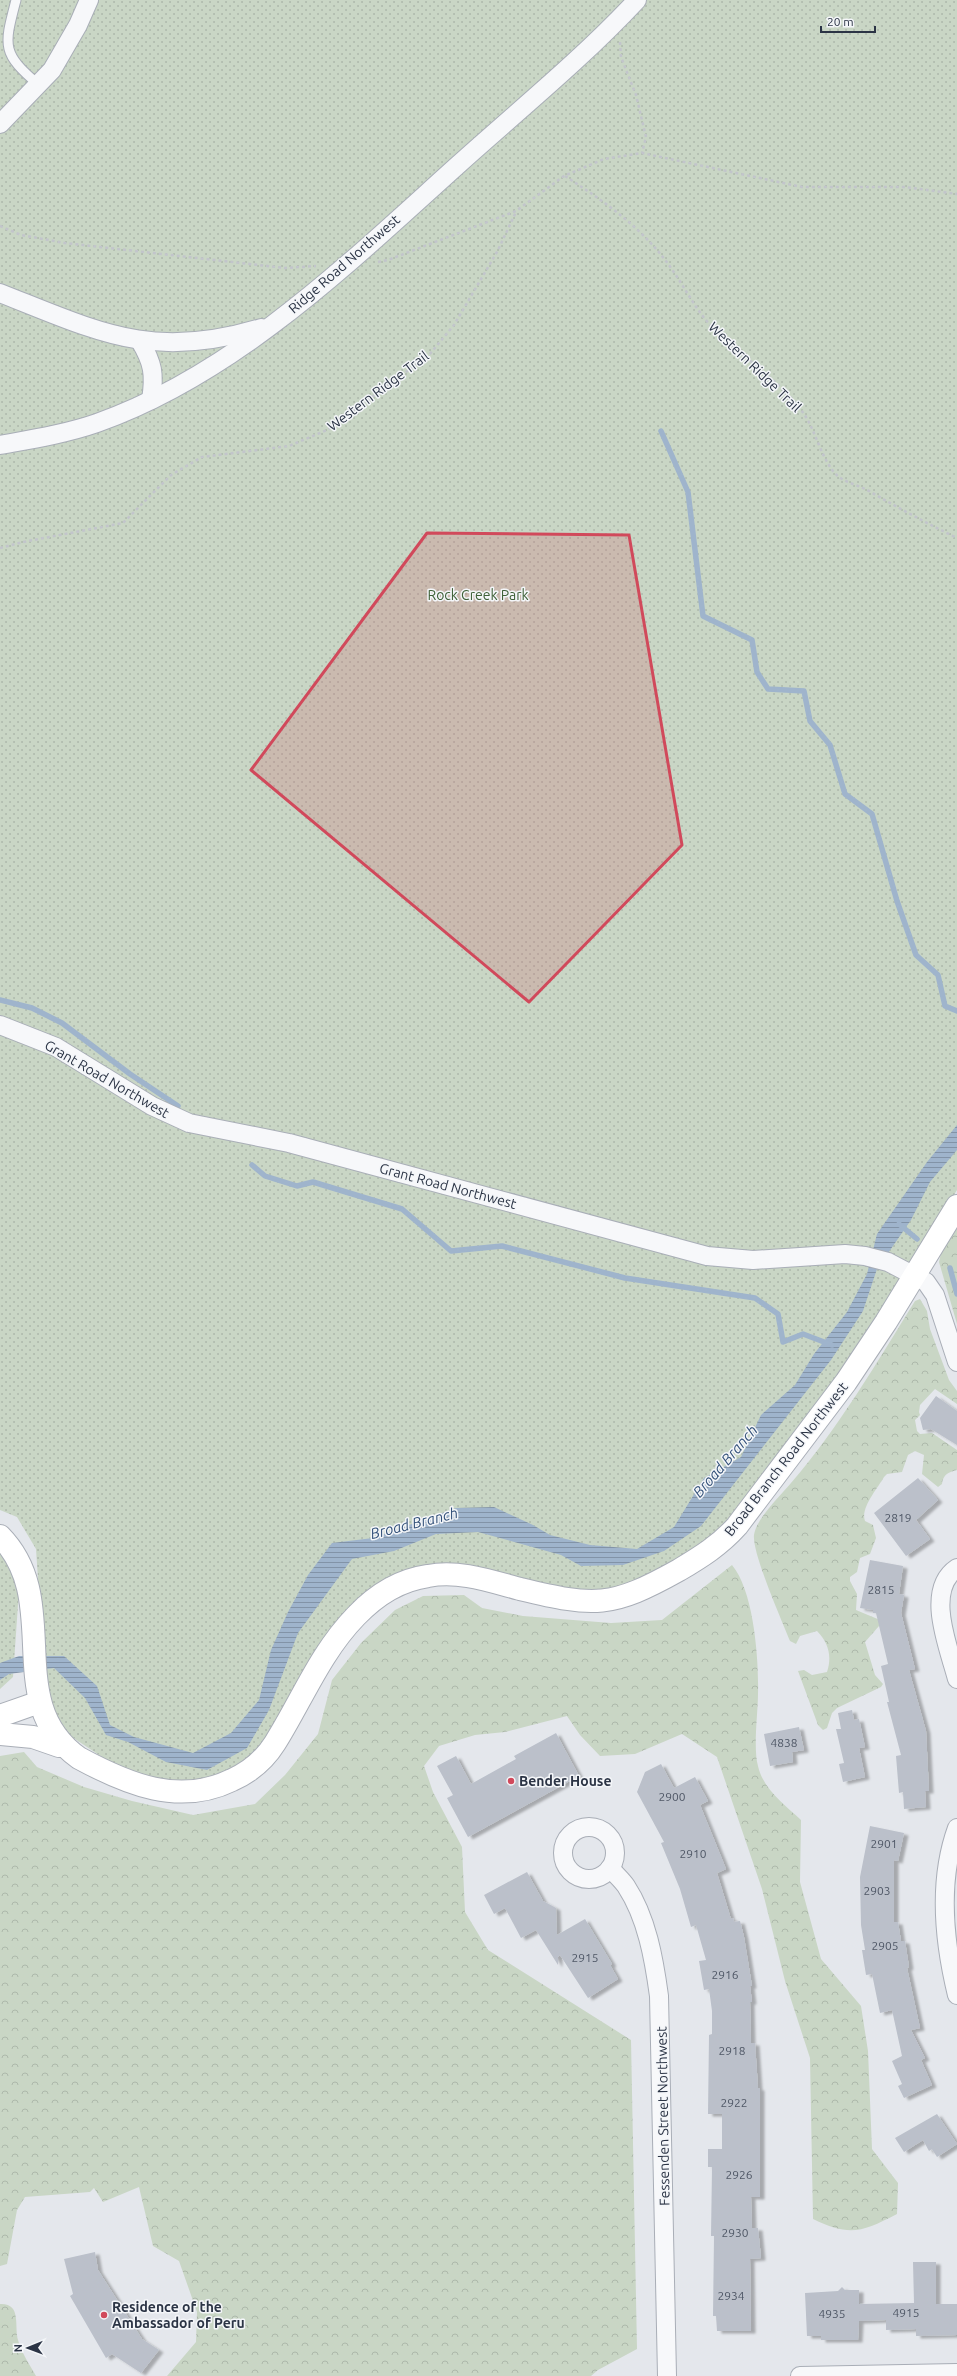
<svg xmlns="http://www.w3.org/2000/svg" width="957" height="2376" font-family="Ubuntu,sans-serif">
	<defs>
		<pattern id="forest-crowns" width="20" height="18" patternUnits="userSpaceOnUse"><rect width="20" height="18" fill="#c9d6c5"/><path d="M2 6a3 3 0 1 1 6 0M12 15a3 3 0 1 1 6 0" fill="none" stroke="#adb8ab"/></pattern>
		<pattern id="park-dots" width="8" height="8" patternUnits="userSpaceOnUse"><rect width="8" height="8" fill="#c9d6c5"/><path d="M2 2h.1M6 6h.1" fill="none" stroke="#adb8ab" stroke-width="1.8" stroke-linecap="round"/></pattern>
		<pattern id="water-rules" width="6" height="5" patternUnits="userSpaceOnUse"><rect width="6" height="5" fill="#9fb4cc"/><path d="M0 2.5h6" fill="none" stroke="#8293a7"/></pattern>
		<filter id="shadow"><feDropShadow dx="4.5" dy="2.5" stdDeviation="1" flood-color="#0004"/></filter>
	</defs>
	<rect width="100%" height="100%" fill="#e4e7ec"/>
	<g fill="url(#forest-crowns)">
		<polygon points="957,1228 957,1324 939,1262 941,1253"/>
		<path d="M920,1299l7,12 3,18 19,51 8,11v13l-22,-15 -15,16 -1,7 1,3 -5,5 2,11 3,3 12,-1 25,17v20c-8,2 -14,4 -15,14l-4,3 -16,-13 2,-19 -9,-4 -7,4 -6,17 -15,2 -3,3c-6,11 -24,31 -19,44l8,4 3,13 -6,16 -10,4 -3,14 -7,5v4l7,13 -1,16 24,10 -1,6 -14,16 10,33 8,9 -2,3 -44,21 -5,5 -5,15 -4,2 -5,-5 -20,-54 6,-1 8,5 15,-3c5,-15 2,-29 -10,-41l-17,5 -4,8 -6,-3c-8,-20 -38,-88 -36,-106 2,-16 26,-39 37,-52 46,-53 87,-122 124,-182z"/>
		<path d="M732,1565c22,26 27,95 26,129 0,18 -5,55 0,72 5,23 27,39 43,54l-1,62 21,77 40,47 7,45 4,98 26,34 -1,31c-35,18 -47,23 -84,5l-3,-161 -25,-77 -23,-92 -45,-132 -35,-23 -47,20 -35,2 -20,-21 -13,-19 -62,16 -30,3 -36,11 -15,20 9,26 29,55 3,65 23,38 143,90 6,309 -39,21 -7,6h-424l29,-34 1,-30 -18,-51 -26,-15 -14,-59 -36,15 -9,-14 -4,4 -65,5 -8,13 -10,54 -7,2v-510l24,-4 13,15 47,20 48,14 61,14 62,-11 30,-29 33,-41 14,-54 29,-37 34,-33 28,-14 41,-1 18,13 41,8 88,7 51,-3z"/>
		<path d="M0,2304c22,-1 14,22 18,36 3,12 12,25 18,36h-36z"/>
	</g>
	<g fill="url(#park-dots)">
		<polygon points="0,0 957,0 957,1190 818,1411 717,1533 639,1582 574,1595 510,1575 454,1565 417,1567 362,1599 262,1749 221,1777 193,1780 152,1780 108,1761 69,1735 47,1714 36,1549 17,1517 0,1510"/>
		<polygon points="0,1548 19,1590 13,1677 0,1689"/>
	</g>
	<polygon fill="url(#water-rules)" points="957,1125 957,1150 930,1182 911,1220 877,1269 863,1311 831,1360 701,1526 664,1551 623,1565 581,1566 561,1555 478,1532 436,1534 394,1551 352,1559 298,1633 269,1710 247,1748 207,1770 166,1762 128,1742 106,1735 85,1698 54,1668 9,1674 0,1680 0,1663 19,1656 64,1656 97,1686 110,1725 134,1737 193,1753 231,1733 259,1700 271,1650 288,1612 308,1575 332,1543 373,1538 456,1508 494,1507 533,1525 550,1535 590,1545 637,1549 674,1527 704,1478 741,1457 761,1415 795,1385 814,1354 847,1312 867,1274 877,1234 927,1162"/>
	<g fill="none" stroke-linecap="round" stroke-linejoin="round">
		<g stroke="#9fb4cc" stroke-width="5.5">
			<polyline points="661,431 688,492 703,616 752,640 757,672 768,689 804,691 810,721 830,745 845,794 872,814 897,901 916,955 938,975 945,1006 957,1011"/>
			<polyline points="0,1000 32,1008 62,1023 130,1074 178,1106"/>
			<polyline points="252,1165 265,1176 297,1186 313,1182 402,1209 451,1251 502,1246 625,1278 755,1298 778,1314 783,1342 803,1334 832,1345"/>
			<polyline points="899,1224 917,1239"/>
			<polyline points="950,1268 957,1294"/>
		</g>
	</g>
	<g fill="#bbc0ca" filter="url(#shadow)">
		<polygon points="936,1396 957,1411 957,1445 931,1429 923,1430 920,1418"/>
		<polygon points="918,1478 938,1500 916,1520 930,1539 906,1556 874,1513"/>
		<polygon points="870,1560 903,1566 899,1594 904,1595 901,1613 915,1669 909,1670 926,1731 929,1791 925,1791 926,1807 904,1809 903,1792 899,1793 896,1756 901,1755 887,1702 889,1702 881,1666 888,1664 876,1613 873,1613 873,1610 860,1608"/>
		<polygon points="852,1710 854,1720 859,1719 865,1747 859,1748 865,1777 843,1782 839,1764 844,1763 836,1729 841,1729 838,1713"/>
		<polygon points="799,1727 804,1750 792,1752 793,1762 770,1766 764,1734"/>
		<polygon points="556,1733 579,1776 468,1837 447,1798 453,1795 437,1766 456,1756 471,1784 516,1759 514,1756"/>
		<polygon points="661,1764 674,1788 695,1777 708,1801 700,1805 726,1869 717,1873 731,1919 733,1918 734,1922 740,1921 744,1937 752,1986 750,1986 752,2002 750,2002 751,2043 755,2043 758,2088 760,2088 760,2197 751,2197 752,2228 758,2228 761,2258 750,2259 751,2331 717,2331 716,2316 713,2316 714,2236 711,2236 712,2167 708,2167 708,2149 722,2149 722,2114 708,2114 709,2035 712,2034 712,2011 709,1989 704,1990 699,1961 706,1960 696,1925 691,1927 680,1889 661,1843 664,1842 637,1792 645,1772"/>
		<polygon points="870,1826 904,1833 898,1861 894,1860 894,1922 898,1922 901,1941 905,1941 909,1967 907,1968 920,2028 911,2030 925,2058 921,2060 932,2085 904,2098 898,2086 902,2084 892,2061 902,2056 892,2010 880,2013 872,1974 866,1975 862,1950 865,1950 861,1925 860,1877"/>
		<polygon points="527,1872 543,1901 556,1908 557,1935 585,1919 612,1964 610,1965 618,1979 588,1998 560,1955 558,1957 558,1965 536,1930 521,1938 505,1908 494,1914 484,1895"/>
		<polygon points="937,2114 957,2144 937,2157 932,2149 929,2151 923,2140 904,2152 895,2138"/>
		<polygon points="95,2252 98,2270 142,2339 159,2350 141,2373 112,2354 106,2358 70,2296 73,2294 64,2259"/>
		<polygon points="913,2262 936,2262 936,2304 957,2304 957,2335 916,2336 916,2329 886,2330 886,2320 859,2321 858,2340 821,2340 821,2336 807,2336 805,2293 838,2291 842,2287 845,2290 859,2290 859,2304 914,2303"/>
	</g>
	<g fill="none" stroke-linecap="round" stroke-linejoin="round">
		<g stroke="#a9aeb7" stroke-width="11">
			<path id="lane" d="M16,0c-12,46 -15,53 23,85"/>
		</g>
		<g stroke="#a9aeb7" stroke-width="20">
			<g id="street">
				<polyline points="0,124 52,70 78,25 89,0"/>
				<path d="M0,293c99,39 152,68 261,35"/>
				<path d="M140,341c13,22 15,33 11,59"/>
				<path d="M0,445c33,-6 65,-11 97,-22 139,-49 254,-162 362,-259 60,-54 123,-105 178,-164"/>
				<polyline points="0,1025 56,1047 152,1106 189,1123 289,1143 707,1256 753,1260 845,1254 865,1256 888,1262 926,1282 935,1295 957,1362"/>
				<path d="M957,1568c-33,22 -8,80 0,111"/>
				<circle cx="589" cy="1853" r="26"/>
				<path d="M957,1828c-19,52 -13,114 0,167"/>
				<path d="M610,1868c5,6 12,12 16,18 21,32 28,73 33,110l8,380"/>
				<polyline points="800,2376 957,2373"/>
			</g>
		</g>
		<g stroke="#a9aeb7" stroke-width="24">
			<g id="secondary">
				<path d="M0,1536c65,66 0,166 79,222 48,26 100,48 153,22 18,-8 33,-21 43,-37 27,-43 45,-90 81,-127 19,-20 44,-36 72,-40 31,-6 62,5 92,13 75,18 91,19 159,-19 22,-13 41,-25 58,-44l109,-144 40,-60 71,-116"/>
				<polyline points="0,1716 31,1705"/>
				<polyline points="0,1734 33,1737 59,1746"/>
			</g>
		</g>
		<g stroke="#c2c5cb" stroke-width="2.5" stroke-dasharray="3 3" stroke-linecap="butt">
			<polyline points="620,42 621,57 636,95 646,137 642,153"/>
			<path d="M565,176c40,26 78,52 106,92 15,21 25,43 43,61 29,29 67,52 90,85 12,17 19,51 35,63 8,6 19,8 28,13 30,17 59,33 90,48"/>
			<polyline points="0,226 21,235 65,243 285,268 316,266"/>
			<polyline points="378,262 388,260 516,211 564,176 604,159 642,153 802,187 905,187 957,194"/>
			<polyline points="0,548 23,542 123,523 171,475 202,457 289,446 327,430 429,355 454,325 497,252 516,212"/>
		</g>
		<use href="#lane" stroke="#f7f8fa" stroke-width="9"/>
		<use href="#street" stroke="#f7f8fa" stroke-width="18"/>
		<use href="#secondary" stroke="#fff" stroke-width="22"/>
	</g>
	<path fill="#d1495b" fill-opacity="0.2" stroke="#d1495b" stroke-width="3" stroke-linejoin="round" d="M427,533l202,2 53,310 -153,157 -278,-232z"/>
	<g fill="#d1495b" stroke="#f4f6f9" stroke-width="1.5">
		<circle cx="511" cy="1781" r="4"/>
		<circle cx="104" cy="2315" r="4"/>
	</g>
	<g text-anchor="middle" dominant-baseline="central" stroke-width="3" stroke-linejoin="round" paint-order="stroke">
		<g font-size="12" fill="#4f5766">
			<text x="898" y="1517">2819</text>
			<text x="881" y="1589">2815</text>
			<text x="784" y="1742">4838</text>
			<text x="672" y="1796">2900</text>
			<text x="884" y="1843">2901</text>
			<text x="693" y="1853">2910</text>
			<text x="877" y="1890">2903</text>
			<text x="885" y="1945">2905</text>
			<text x="585" y="1957">2915</text>
			<text x="725" y="1974">2916</text>
			<text x="732" y="2050">2918</text>
			<text x="734" y="2102">2922</text>
			<text x="739" y="2174">2926</text>
			<text x="735" y="2232">2930</text>
			<text x="731" y="2295">2934</text>
			<text x="906" y="2312">4915</text>
			<text x="832" y="2313">4935</text>
		</g>
		<g font-size="14" fill="#2b3445" stroke="#f4f6f9">
			<text transform="translate(344 264) rotate(-41)">Ridge Road Northwest</text>
			<text transform="translate(755 367) rotate(44)">Western Ridge Trail</text>
			<text transform="translate(378 391) rotate(-37)">Western Ridge Trail</text>
			<text transform="translate(107 1079) rotate(30)">Grant Road Northwest</text>
			<text transform="translate(448 1186) rotate(15)">Grant Road Northwest</text>
			<text transform="translate(786 1459) rotate(-52)">Broad Branch Road Northwest</text>
			<text transform="translate(663 2116) rotate(-91)">Fessenden Street Northwest</text>
		</g>
		<g font-size="14" fill="#3f6138" stroke="#f4f6f9">
			<text x="478" y="595">Rock Creek Park</text>
		</g>
		<g font-size="14" font-weight="bold" fill="#2b3445" stroke="#f4f6f9" text-anchor="start">
			<text x="519" y="1781">Bender House</text>
			<text x="112" y="2307">Residence of the<tspan x="112" dy="16">Ambassador of Peru</tspan></text>
		</g>
		<g font-size="15" font-style="italic" fill="#34527a" stroke="#f4f6f9">
			<text transform="translate(725 1461) rotate(-49)">Broad Branch</text>
			<text transform="translate(414 1523) rotate(-14)">Broad Branch</text>
		</g>
	</g>
	<g transform="translate(28 2348) rotate(269)" stroke="#f4f6f9" stroke-width="3" paint-order="stroke">
	<path d="M0-3L7 15L0 10L-7 15Z" fill="#2b3445"/>
	<text y="-6" font-size="11" font-weight="bold" text-anchor="middle" fill="#2b3445">N</text>
	</g>
	<path d="M821 26v6h54v-6" fill="none" stroke="#2b3445" stroke-width="2"/>
	<text x="827" y="26" font-size="12" fill="#2b3445" stroke="#f4f6f9" stroke-width="3" paint-order="stroke">20 m</text>
</svg>
